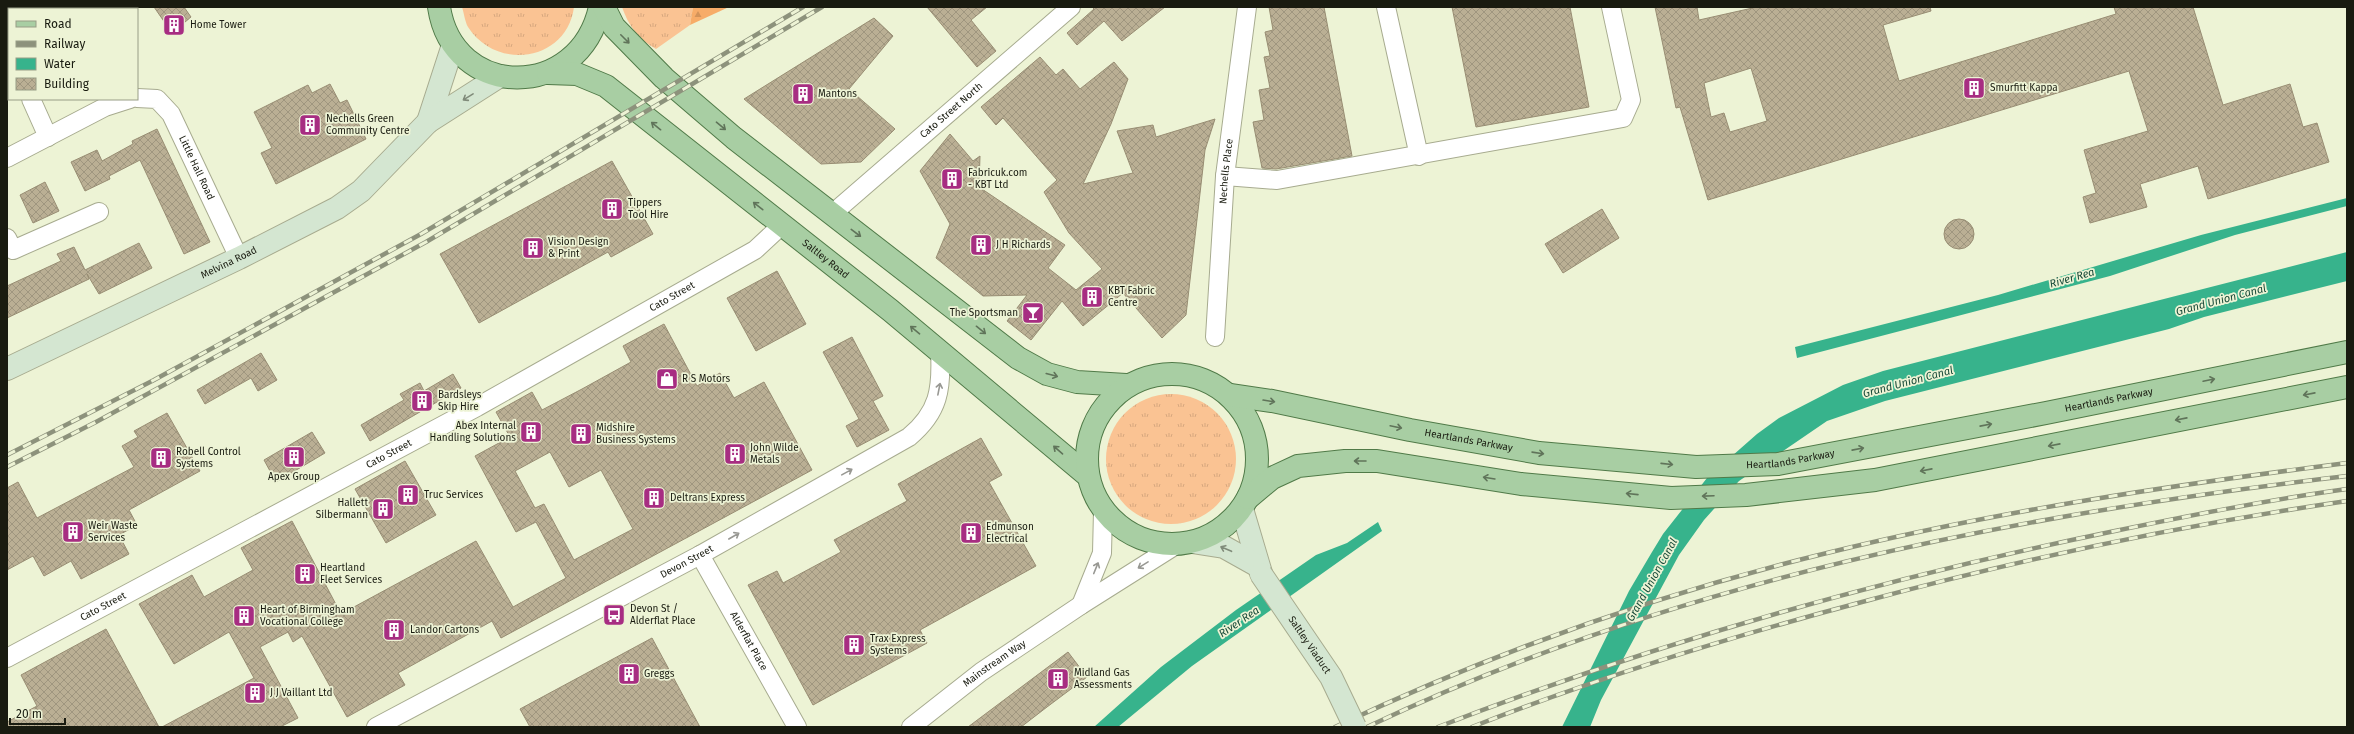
<svg xmlns="http://www.w3.org/2000/svg" width="2354" height="734" font-family="'Fira Sans',sans-serif">
	<defs>
		<pattern id="grass-tufts" width="24" height="20" patternUnits="userSpaceOnUse"><rect width="24" height="20" fill="#fac393"/><path d="M3 7l-1-3M5 7V3M7 7l1-3M15 17l-1-3M17 17v-4M19 17l1-3" fill="none" stroke="#d6a77e"/></pattern>
		<pattern id="forest-firs" width="22" height="20" patternUnits="userSpaceOnUse"><rect width="22" height="20" fill="#f7ac68"/><path d="M5 1l3.5 6h-7zM16 11l3.5 6h-7z" fill="#d39359"/></pattern>
		<pattern id="building-cross-hatch" width="8" height="8" patternUnits="userSpaceOnUse"><rect width="8" height="8" fill="#baaf94"/><path d="M0 0l8 8M0 8l8-8" fill="none" stroke="#9f967f"/></pattern>
	</defs>
	<rect width="100%" height="100%" fill="#edf3d5"/>
	<g fill="url(#grass-tufts)">
		<path d="M462,7h112c-7,54 -77,65 -106,20 -3,-5 -4,-14 -6,-20z"/>
		<path d="M622,7h71l-3,18 -34,24c-17,-9 -28,-24 -34,-42z"/>
		<circle cx="1171" cy="459" r="65"/>
	</g>
	<polygon fill="url(#forest-firs)" points="693,7 729,7 690,25"/>
	<g fill="#37b38c">
		<polygon points="2347,198 2347,206 2235,235 2110,276 1797,358 1795,347 1998,295 2201,235"/>
		<polygon points="2347,252 2347,281 2204,317 2169,329 1885,401 1827,421 1739,481 1704,520 1679,555 1601,700 1590,727 1562,727 1629,591 1652,552 1663,534 1707,478 1757,434 1779,418 1843,385 1883,371"/>
		<polygon points="1378,522 1382,531 1192,666 1118,727 1094,727 1161,667 1236,610 1316,555 1347,543"/>
	</g>
	<g fill="url(#building-cross-hatch)" stroke="#988d73" fill-rule="evenodd">
		<polygon points="154,7 184,7 191,17 172,33"/>
		<polygon points="927,7 987,7 971,20 996,51 977,67"/>
		<polygon points="1092,7 1165,7 1122,41 1104,21 1077,45 1067,33 1094,9"/>
		<polygon points="1269,7 1324,7 1352,156 1276,169 1262,168 1253,122 1264,120 1259,90 1270,88 1264,57 1270,56 1265,32 1273,30"/>
		<polygon points="1452,7 1570,7 1589,107 1476,127"/>
		<path d="M1655,7h42l2,13 58,-13h173l1,4 -48,14 16,56 217,-67 -2,-7h79l30,98 67,-21 13,43 14,-4 12,39 -121,37 -10,-33 -58,18 7,23 -57,16 -7,-26 13,-4 -12,-43 64,-19 -19,-60 -421,129 -28,-93 -4,1zM1751,68l16,53 -37,11 -6,-19 -13,4 -7,-34z"/>
		<polygon points="874,18 893,36 849,89 895,129 861,162 821,164 744,99"/>
		<polygon points="1040,57 1056,75 1063,69 1080,89 1114,62 1128,79 1111,124 1083,184 1133,173 1117,131 1153,125 1156,137 1215,119 1205,150 1186,315 1162,338 1123,293 1083,326 1062,301 1031,340 1007,321 1027,295 983,296 936,258 950,224 920,171 950,134 973,161 980,156 979,187 1065,245 1048,268 1076,290 1102,269 1069,233 1044,192 1057,180 1003,118 996,125 981,107"/>
		<polygon points="330,84 340,103 347,100 366,139 276,184 261,153 272,148 254,112 308,85 312,93"/>
		<polygon points="157,129 210,242 184,254 140,160 109,176 110,179 85,191 71,162 97,150 102,161 133,144 132,141"/>
		<polygon points="612,161 653,234 611,257 608,252 479,323 440,254"/>
		<polygon points="45,182 59,211 33,223 20,195"/>
		<polygon points="1602,209 1619,238 1563,273 1545,244"/>
		<circle cx="1959" cy="234" r="15"/>
		<polygon points="139,243 152,268 99,294 87,274 89,279 7,318 7,286 61,261 57,254 74,247 85,270"/>
		<polygon points="777,271 806,324 756,351 727,298"/>
		<path d="M664,324l33,62 23,-13 14,25 30,-16 48,88 -311,168 -9,-17 -94,52 7,12 -58,32 -45,-81 -9,6 -5,-10 -28,15 38,71 -18,9h-118l92,-49 -25,-46 -55,32 -35,-60 53,-29 12,22 49,-27 -12,-22 51,-27 49,93 135,-73 37,66 53,-29 -30,-56 -20,10 -41,-76 35,-19 -14,-25 36,-20 10,18 40,-21 49,-27 -8,-16zM550,452l19,35 32,-17 32,59 -59,31 -30,-56 -9,4 -20,-37z"/>
		<polygon points="852,337 883,396 873,401 889,430 857,447 846,426 859,419 823,352"/>
		<polygon points="261,353 277,380 258,391 251,378 205,404 197,390"/>
		<polygon points="453,374 461,388 370,441 361,425 404,400 400,394 420,383 424,391"/>
		<polygon points="167,413 200,471 129,510 137,525 119,535 129,554 81,579 71,561 44,576 33,556 7,570 7,488 18,482 37,518 134,467 122,446 138,437 134,431"/>
		<polygon points="312,432 325,453 276,482 264,460"/>
		<polygon points="981,438 1002,475 989,482 1036,566 920,630 927,643 813,705 748,585 777,571 783,583 841,552 834,540 907,501 898,484"/>
		<polygon points="405,461 436,515 386,543 355,489"/>
		<polygon points="106,629 159,727 7,727 7,722 37,706 21,675"/>
		<polygon points="652,638 700,727 530,727 520,709"/>
		<polygon points="1068,652 1087,677 1047,707 1021,727 968,727"/>
	</g>
	<g fill="none" stroke-linecap="round" stroke-linejoin="round">
		<g stroke="#a7ab8f" stroke-width="20">
			<g id="street">
				<polyline points="1386,7 1419,156"/>
				<polyline points="7,46 9,50"/>
				<path id="s1" d="M137,98l20,1 14,15 68,144"/>
				<polyline points="31,99 48,137"/>
				<polyline points="7,158 105,107 130,99"/>
				<polyline points="1225,176 1277,180 1623,118 1631,100 1611,7"/>
				<path id="s2" d="M832,214l239,-207"/>
				<polyline points="7,238 13,250 99,212"/>
				<path id="s3" d="M1215,337l10,-161 22,-169"/>
				<path id="s4" d="M700,555l97,172"/>
				<polyline points="1081,605 1102,553 1103,511"/>
				<path id="s5" d="M7,658l470,-251 278,-157 27,-25"/>
				<path id="s6" d="M376,727l324,-172 209,-118c30,-25 33,-48 31,-86"/>
				<path id="s7" d="M911,727l70,-55 100,-67 95,-60"/>
			</g>
		</g>
		<g stroke="#a7ab8f" stroke-width="24">
			<g id="secondary">
				<polyline points="428,122 453,45"/>
				<path id="s8" d="M7,369l232,-111 98,-50 24,-17 67,-69 72,-46"/>
				<polyline points="1242,509 1261,573"/>
				<polyline points="1192,542 1224,547 1258,566"/>
			</g>
		</g>
		<g stroke="#507a48" stroke-width="24">
			<g id="primary">
				<path d="M439,7c14,93 140,95 161,0"/>
				<polyline points="604,7 614,27 664,78 734,138 1018,358 1047,374 1077,382 1126,385"/>
				<path id="s9" d="M548,73l29,1 29,12 284,224 197,165"/>
				<circle cx="1172" cy="459" r="85"/>
				<path id="s10" d="M1230,395l42,6 138,29 129,23 157,14 82,-3 268,-51 301,-61"/>
				<polyline points="1248,498 1272,478 1298,466 1345,461 1377,461 1521,484 1671,498 1746,495 1875,480 2347,387"/>
			</g>
		</g>
		<use href="#street" stroke="#fff" stroke-width="18"/>
		<use href="#secondary" stroke="#d4e6d1" stroke-width="22"/>
		<use href="#primary" stroke="#a8cea3" stroke-width="22"/>
		<g stroke="#8d927c" stroke-width="4.5">
			<g id="rail">
				<polyline points="7,455 154,380 421,234 803,7"/>
				<polyline points="7,467 96,422 426,242 822,7"/>
				<path d="M1335,727c157,-74 323,-133 492,-174 170,-42 346,-68 520,-90"/>
				<path d="M1367,727c308,-146 644,-212 980,-251"/>
				<path d="M1438,727c217,-84 443,-148 672,-195 78,-16 157,-32 237,-43"/>
				<path d="M1472,727c127,-50 258,-90 390,-125 159,-43 321,-77 485,-101"/>
			</g>
		</g>
		<use href="#rail" stroke="#edf3d5" stroke-width="3" stroke-dasharray="9" stroke-linecap="butt"/>
		<g stroke="#a7ab8f" stroke-width="24" stroke-linecap="butt">
			<g id="secondary-bridge">
				<path id="s11" d="M1261,574l70,103 24,50"/>
			</g>
		</g>
		<use href="#secondary-bridge" stroke="#d4e6d1" stroke-width="22"/>
	</g>
	<defs><path id="oneway-shaft" d="M-6 0H5M1.5-3L5.5 0L1.5 3" fill="none" stroke-width="1.6" stroke-linecap="round" stroke-linejoin="round"/></defs>
	<g stroke="#60745a">
		<use href="#oneway-shaft" transform="translate(625 39) rotate(45)"/>
		<use href="#oneway-shaft" transform="translate(656 126) rotate(-141)"/>
		<use href="#oneway-shaft" transform="translate(721 126) rotate(40)"/>
		<use href="#oneway-shaft" transform="translate(758 206) rotate(-142)"/>
		<use href="#oneway-shaft" transform="translate(856 233) rotate(37)"/>
		<use href="#oneway-shaft" transform="translate(915 330) rotate(-140)"/>
		<use href="#oneway-shaft" transform="translate(981 330) rotate(39)"/>
		<use href="#oneway-shaft" transform="translate(1052 375) rotate(15)"/>
		<use href="#oneway-shaft" transform="translate(2209 380) rotate(-12)"/>
		<use href="#oneway-shaft" transform="translate(2309 394) rotate(169)"/>
		<use href="#oneway-shaft" transform="translate(1269 401) rotate(9)"/>
		<use href="#oneway-shaft" transform="translate(2181 419) rotate(169)"/>
		<use href="#oneway-shaft" transform="translate(1986 425) rotate(-11)"/>
		<use href="#oneway-shaft" transform="translate(1396 427) rotate(12)"/>
		<use href="#oneway-shaft" transform="translate(2054 445) rotate(169)"/>
		<use href="#oneway-shaft" transform="translate(1858 449) rotate(-11)"/>
		<use href="#oneway-shaft" transform="translate(1058 450) rotate(-139)"/>
		<use href="#oneway-shaft" transform="translate(1538 453) rotate(8)"/>
		<use href="#oneway-shaft" transform="translate(1360 461) rotate(-180)"/>
		<use href="#oneway-shaft" transform="translate(1667 464) rotate(6)"/>
		<use href="#oneway-shaft" transform="translate(1926 470) rotate(169)"/>
		<use href="#oneway-shaft" transform="translate(1489 478) rotate(-171)"/>
		<use href="#oneway-shaft" transform="translate(1632 494) rotate(-174)"/>
		<use href="#oneway-shaft" transform="translate(1708 496) rotate(178)"/>
	</g>
	<g stroke="#808b7a">
		<use href="#oneway-shaft" transform="translate(468 97) rotate(148)"/>
		<use href="#oneway-shaft" transform="translate(1226 549) rotate(-157)"/>
	</g>
	<g stroke="#989893">
		<use href="#oneway-shaft" transform="translate(939 389) rotate(-79)"/>
		<use href="#oneway-shaft" transform="translate(847 472) rotate(-29)"/>
		<use href="#oneway-shaft" transform="translate(734 536) rotate(-30)"/>
		<use href="#oneway-shaft" transform="translate(1143 565) rotate(148)"/>
		<use href="#oneway-shaft" transform="translate(1096 568) rotate(-68)"/>
	</g>
	<defs>
		<g id="building-square" transform="scale(1.15)"><rect x="-9" y="-9" width="18" height="18" rx="4" fill="#a72d82" stroke="#edf3d5"/><path d="M-4-6H4V6H1V3H-1V6H-4ZM-2.5-4.3h1.7v1.8h-1.7ZM.8-4.3h1.7v1.8H.8ZM-2.5-1h1.7V.8h-1.7ZM.8-1h1.7V.8H.8Z" fill="#fff"/></g>
		<g id="bar-square" transform="scale(1.15)"><rect x="-9" y="-9" width="18" height="18" rx="4" fill="#a72d82" stroke="#edf3d5"/><path d="M-6-5H6L.8 .8V4.5H3.5V6h-7V4.5H-.8V.8Z" fill="#fff"/></g>
		<g id="shop-square" transform="scale(1.15)"><rect x="-9" y="-9" width="18" height="18" rx="4" fill="#a72d82" stroke="#edf3d5"/><path d="M-5-2.5h2.3a2.7 3.5 0 0 1 5.4 0H5L5.5 6h-11ZM-1.5-2.5h3a1.5 2.3 0 0 0-3 0Z" fill="#fff"/></g>
		<g id="bus-square" transform="scale(1.15)"><rect x="-9" y="-9" width="18" height="18" rx="4" fill="#a72d82" stroke="#edf3d5"/><path d="M-5-6H5V4H4V6H2V4H-2V6H-4V4H-5ZM-3.5-4V0h7V-4ZM-3.5 1.2v1.5H-2V1.2ZM2 1.2v1.5H3.5V1.2Z" fill="#fff"/></g>
	</defs>
	<g fill-rule="evenodd">
		<use href="#building-square" x="174" y="25"/>
		<use href="#building-square" x="1974" y="88"/>
		<use href="#building-square" x="803" y="94"/>
		<use href="#building-square" x="310" y="125"/>
		<use href="#building-square" x="952" y="179"/>
		<use href="#building-square" x="612" y="209"/>
		<use href="#building-square" x="981" y="245"/>
		<use href="#building-square" x="533" y="248"/>
		<use href="#building-square" x="1092" y="297"/>
		<use href="#bar-square" x="1033" y="313"/>
		<use href="#shop-square" x="667" y="379"/>
		<use href="#building-square" x="422" y="401"/>
		<use href="#building-square" x="531" y="432"/>
		<use href="#building-square" x="581" y="434"/>
		<use href="#building-square" x="735" y="454"/>
		<use href="#building-square" x="294" y="457"/>
		<use href="#building-square" x="161" y="458"/>
		<use href="#building-square" x="408" y="495"/>
		<use href="#building-square" x="654" y="498"/>
		<use href="#building-square" x="383" y="509"/>
		<use href="#building-square" x="73" y="532"/>
		<use href="#building-square" x="971" y="533"/>
		<use href="#building-square" x="305" y="574"/>
		<use href="#bus-square" x="614" y="615"/>
		<use href="#building-square" x="244" y="616"/>
		<use href="#building-square" x="394" y="630"/>
		<use href="#building-square" x="854" y="645"/>
		<use href="#building-square" x="629" y="674"/>
		<use href="#building-square" x="1058" y="679"/>
		<use href="#building-square" x="255" y="693"/>
	</g>
	<g text-anchor="middle" dominant-baseline="central" stroke-width="3.5" stroke-linejoin="round" paint-order="stroke">
		<g font-size="10" fill="#191b10" stroke="#edf3d5" text-anchor="start">
			<text x="190" y="25">Home Tower</text>
			<text x="1990" y="88">Smurfitt Kappa</text>
			<text x="818" y="94">Mantons</text>
			<text x="326" y="119">Nechells Green<tspan x="326" dy="12">Community Centre</tspan></text>
			<text x="968" y="173">Fabricuk.com<tspan x="968" dy="12">- KBT Ltd</tspan></text>
			<text x="628" y="203">Tippers<tspan x="628" dy="12">Tool Hire</tspan></text>
			<text x="548" y="242">Vision Design<tspan x="548" dy="12">&amp; Print</tspan></text>
			<text x="996" y="245">J H Richards</text>
			<text x="1108" y="291">KBT Fabric<tspan x="1108" dy="12">Centre</tspan></text>
			<text x="1018" y="313" text-anchor="end">The Sportsman</text>
			<text x="682" y="379">R S Motors</text>
			<text x="438" y="395">Bardsleys<tspan x="438" dy="12">Skip Hire</tspan></text>
			<text x="516" y="426" text-anchor="end">Abex Internal<tspan x="516" dy="12">Handling Solutions</tspan></text>
			<text x="596" y="428">Midshire<tspan x="596" dy="12">Business Systems</tspan></text>
			<text x="750" y="448">John Wilde<tspan x="750" dy="12">Metals</tspan></text>
			<text x="176" y="452">Robell Control<tspan x="176" dy="12">Systems</tspan></text>
			<text x="294" y="477" text-anchor="middle">Apex Group</text>
			<text x="424" y="495">Truc Services</text>
			<text x="670" y="498">Deltrans Express</text>
			<text x="368" y="503" text-anchor="end">Hallett<tspan x="368" dy="12">Silbermann</tspan></text>
			<text x="88" y="526">Weir Waste<tspan x="88" dy="12">Services</tspan></text>
			<text x="986" y="527">Edmunson<tspan x="986" dy="12">Electrical</tspan></text>
			<text x="320" y="568">Heartland<tspan x="320" dy="12">Fleet Services</tspan></text>
			<text x="630" y="609">Devon St /<tspan x="630" dy="12">Alderflat Place</tspan></text>
			<text x="260" y="610">Heart of Birmingham<tspan x="260" dy="12">Vocational College</tspan></text>
			<text x="410" y="630">Landor Cartons</text>
			<text x="870" y="639">Trax Express<tspan x="870" dy="12">Systems</tspan></text>
			<text x="1074" y="673">Midland Gas<tspan x="1074" dy="12">Assessments</tspan></text>
			<text x="644" y="674">Greggs</text>
			<text x="270" y="693">J J Vaillant Ltd</text>
		</g>
		<g font-size="10" fill="#191b10" stroke="#edf3d5">
			<text stroke="none"><textPath href="#s2" startOffset="158">Cato Street North</textPath></text>
			<text stroke="none"><textPath href="#s1" startOffset="100">Little Hall Road</textPath></text>
			<text stroke="none"><textPath href="#s3" startOffset="166">Nechells Place</textPath></text>
			<text stroke="none"><textPath href="#s9" startOffset="340">Saltley Road</textPath></text>
			<text stroke="none"><textPath href="#s8" startOffset="246">Melvina Road</textPath></text>
			<text stroke="none"><textPath href="#s5" startOffset="757">Cato Street</textPath></text>
			<text stroke="none"><textPath href="#s10" startOffset="891">Heartlands Parkway</textPath></text>
			<text stroke="none"><textPath href="#s10" startOffset="243">Heartlands Parkway</textPath></text>
			<text stroke="none"><textPath href="#s5" startOffset="433">Cato Street</textPath></text>
			<text stroke="none"><textPath href="#s10" startOffset="567">Heartlands Parkway</textPath></text>
			<text stroke="none"><textPath href="#s6" startOffset="352">Devon Street</textPath></text>
			<text stroke="none"><textPath href="#s5" startOffset="109">Cato Street</textPath></text>
			<text stroke="none"><textPath href="#s4" startOffset="99">Alderflat Place</textPath></text>
			<text stroke="none"><textPath href="#s11" startOffset="86">Saltley Viaduct</textPath></text>
			<text stroke="none"><textPath href="#s7" startOffset="105">Mainstream Way</textPath></text>
		</g>
		<g font-size="11" font-style="italic" fill="#184a39" stroke="#edf3d5">
			<text transform="translate(2072 278) rotate(-16)">River Rea</text>
			<text transform="translate(2221 300) rotate(-15)">Grand Union Canal</text>
			<text transform="translate(1908 382) rotate(-15)">Grand Union Canal</text>
			<text transform="translate(1652 580) rotate(-61)">Grand Union Canal</text>
			<text transform="translate(1239 622) rotate(-34)">River Rea</text>
		</g>
	</g>
	<rect width="2354" height="734" fill="none" stroke="#191b10" stroke-width="16"/>
	<rect x="8" y="8" width="130" height="92" fill="#edf3d5" stroke="#989d86"/>
	<rect x="16" y="21" width="20" height="6" fill="#a8cea3" stroke="#989d86"/>
	<text x="44" y="28" font-size="12" fill="#191b10">Road</text>
	<rect x="16" y="41" width="20" height="6" fill="#8d927c" stroke="#989d86"/>
	<text x="44" y="48" font-size="12" fill="#191b10">Railway</text>
	<rect x="16" y="58" width="20" height="12" fill="#37b38c" stroke="#989d86"/>
	<text x="44" y="68" font-size="12" fill="#191b10">Water</text>
	<rect x="16" y="78" width="20" height="12" fill="url(#building-cross-hatch)" stroke="#989d86"/>
	<text x="44" y="88" font-size="12" fill="#191b10">Building</text>
	<path d="M10 718v6h55v-6" fill="none" stroke="#191b10" stroke-width="2"/>
	<text x="16" y="718" font-size="12" fill="#191b10" stroke="#edf3d5" stroke-width="3" paint-order="stroke">20 m</text>
</svg>
